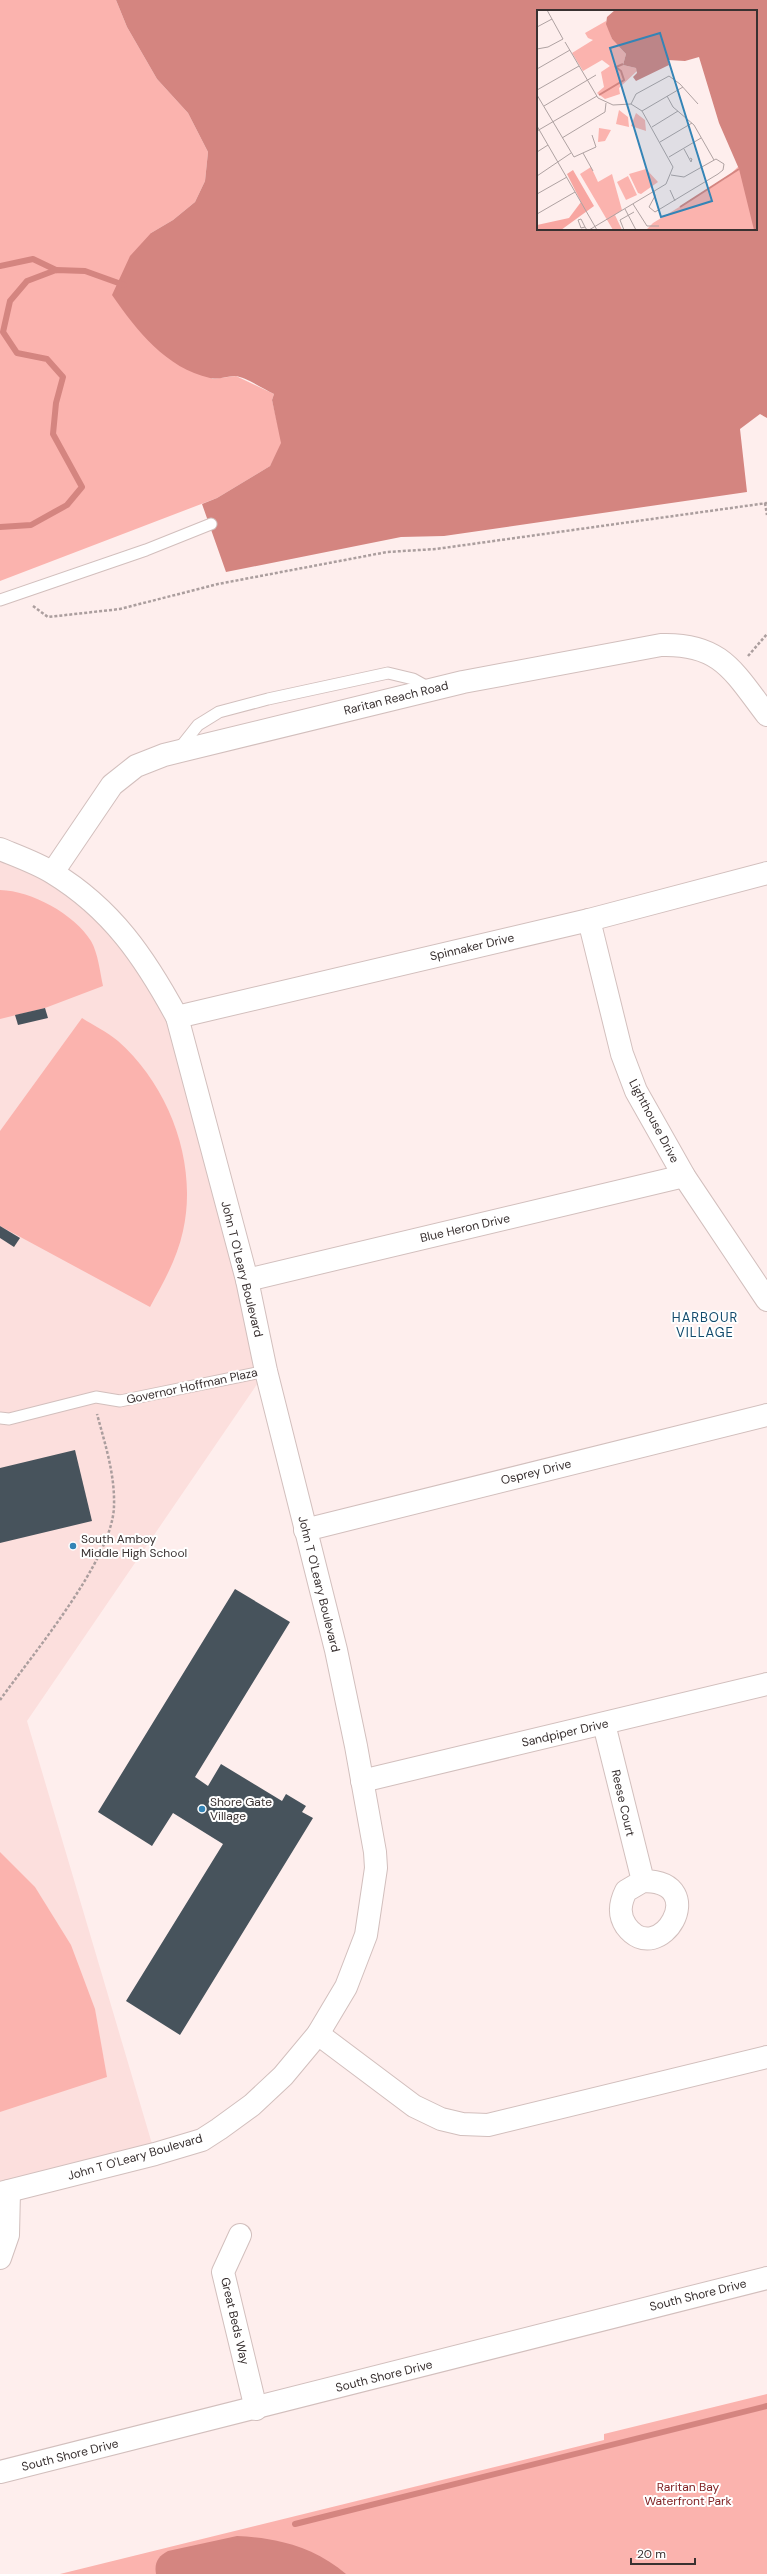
<svg xmlns="http://www.w3.org/2000/svg" width="767" height="2574" font-family="'DM Sans',sans-serif">
	<rect width="100%" height="100%" fill="#feeeed"/>
	<polygon fill="#fcdfdd" points="0,849 53,872 156,979 266,1371 27,1721 155,2154 0,2193"/>
	<g fill="#fbb3ae">
		<polygon points="0,0 116,0 127,27 157,79 188,113 208,152 205,181 195,202 173,220 151,233 212,379 236,376 274,394 272,400 282,443 270,466 217,498 0,581"/>
		<path d="M0,890c32,1 74,24 91,51 7,12 9,31 12,45l-58,22 -45,11z"/>
		<path d="M82,1018c11,7 25,14 36,23 52,46 80,123 65,190 -6,28 -20,52 -33,76l-150,-81v-95z"/>
		<polygon points="0,1852 35,1887 71,1945 95,2009 107,2077 0,2112"/>
		<polygon points="767,2394 767,2574 60,2574 604,2440 604,2434"/>
	</g>
	<g fill="#d48580" fill-rule="evenodd">
		<path d="M116,0h651v418l-7,-4 -20,15 7,63 -303,44 -43,1 -175,35 -24,-68 15,-6 53,-32 11,-23 -9,-43 2,-6c-11,-5 -28,-17 -39,-18 -8,0 -17,4 -25,2 -44,-10 -73,-47 -98,-83l18,-39 21,-23 22,-13 22,-18 10,-21 3,-29 -20,-39 -31,-34 -30,-52zM538,11h218v218h-218z"/>
		<path d="M237,2536c42,2 77,11 109,38h-190c-2,-11 2,-18 12,-23z"/>
	</g>
	<g fill="none" stroke-linecap="round" stroke-linejoin="round">
		<g stroke="#d48580" stroke-width="6">
			<polyline points="0,266 33,259 56,270"/>
			<polyline points="0,527 31,525 67,505 82,487 53,434 56,403 63,377 47,359 17,353 3,332 10,301 27,281 56,270 85,271 124,285"/>
			<polyline points="295,2524 767,2406"/>
		</g>
	</g>
	<g fill="#47535c">
		<polygon points="45,1008 48,1018 18,1025 15,1015"/>
		<polygon points="0,1226 20,1238 14,1247 0,1238"/>
		<polygon points="75,1450 92,1521 0,1543 0,1468"/>
		<polygon points="235,1589 290,1622 195,1777 208,1786 221,1764 282,1801 286,1794 306,1806 302,1812 313,1818 180,2035 126,2001 223,1844 173,1813 152,1846 98,1812"/>
	</g>
	<g fill="none" stroke-linecap="round" stroke-linejoin="round">
		<g stroke="#d2bfbd" stroke-width="13">
			<g id="service">
				<polyline points="0,600 146,550 211,524"/>
				<polyline points="179,749 198,725 219,712 268,699 388,673 413,679 431,689"/>
				<polyline points="0,1418 9,1419 96,1397 120,1401 266,1371"/>
			</g>
		</g>
		<g stroke="#d2bfbd" stroke-width="24">
			<g id="minor">
				<path d="M0,849c17,7 37,14 53,24 59,36 92,85 124,144l70,263 19,91 70,279 20,96 19,106 1,16 -10,67 -20,52 -28,47 -35,42 -31,29 -33,24 -17,11 -47,14 -155,39"/>
				<path d="M53,872l59,-87 24,-19 28,-11 299,-73 198,-37c60,-2 73,27 106,70"/>
				<polyline points="589,920 622,1054 636,1091 684,1176 767,1300"/>
				<polyline points="177,1017 589,920 767,873"/>
				<polyline points="247,1280 684,1176"/>
				<polyline points="305,1530 767,1415"/>
				<path d="M604,1724l39,157 -17,10c-6,12 -8,23 0,35 33,45 87,-45 17,-45"/>
				<polyline points="362,1781 767,1684"/>
				<polyline points="318,2034 414,2106 441,2119 462,2124 488,2125 767,2057"/>
				<polyline points="240,2235 223,2272 256,2409"/>
				<polyline points="0,2258 8,2235 9,2191"/>
				<polyline points="0,2472 767,2278"/>
			</g>
		</g>
		<g stroke="#ab9e9e" stroke-width="2.5" stroke-dasharray="3 2" stroke-linecap="butt">
			<polyline points="765,503 767,515"/>
			<polyline points="33,606 48,617 120,609 218,584 387,552 436,549 767,503"/>
			<polyline points="748,656 767,634"/>
			<path d="M0,1700c32,-45 113,-141 114,-194 1,-32 -9,-62 -17,-92"/>
		</g>
		<use href="#service" stroke="#fff" stroke-width="11"/>
		<use href="#minor" stroke="#fff" stroke-width="22"/>
	</g>
	<g fill="#3484b6" stroke="#fff" stroke-width="1.5">
		<circle cx="73" cy="1546" r="4"/>
		<circle cx="202" cy="1809" r="4"/>
	</g>
	<g text-anchor="middle" dominant-baseline="central" stroke-width="4" stroke-linejoin="round" paint-order="stroke">
		<g font-size="12" fill="#393131" stroke="#fff">
			<text transform="translate(396 698) rotate(-14)">Raritan Reach Road</text>
			<text transform="translate(472 947) rotate(-13)">Spinnaker Drive</text>
			<text transform="translate(654 1121) rotate(62)">Lighthouse Drive</text>
			<text transform="translate(465 1228) rotate(-13)">Blue Heron Drive</text>
			<text transform="translate(242 1269) rotate(76)">John T O'Leary Boulevard</text>
			<text transform="translate(192 1386) rotate(-12)">Governor Hoffman Plaza</text>
			<text transform="translate(536 1472) rotate(-14)">Osprey Drive</text>
			<text transform="translate(319 1584) rotate(76)">John T O'Leary Boulevard</text>
			<text transform="translate(565 1733) rotate(-13)">Sandpiper Drive</text>
			<text transform="translate(623 1803) rotate(77)">Reese Court</text>
			<text transform="translate(135 2157) rotate(-16)">John T O'Leary Boulevard</text>
			<text transform="translate(698 2295) rotate(-14)">South Shore Drive</text>
			<text transform="translate(235 2321) rotate(77)">Great Beds Way</text>
			<text transform="translate(384 2376) rotate(-14)">South Shore Drive</text>
			<text transform="translate(70 2455) rotate(-14)">South Shore Drive</text>
		</g>
		<g font-size="12" fill="#393131" stroke="#fff" text-anchor="start">
			<text x="81" y="1539">South Amboy<tspan x="81" dy="14">Middle High School</tspan></text>
			<text x="210" y="1802">Shore Gate<tspan x="210" dy="14">Village</tspan></text>
		</g>
		<g font-size="12" fill="#802224" stroke="#fff">
			<text x="688" y="2487">Raritan Bay<tspan x="688" dy="14">Waterfront Park</tspan></text>
		</g>
		<g font-size="13" letter-spacing="1" fill="#124b6d" stroke="#fff">
			<text x="705" y="1317">HARBOUR<tspan x="705" dy="15">VILLAGE</tspan></text>
		</g>
	</g>
	<g transform="translate(537 10)">
		<rect width="220" height="220" fill="#feeeed"/>
		<path d="M69,11l6,18 14,15 -3,11 13,3 1,3 -18,17 1,6 -15,5 -8,-6 7,-6 -3,-15 9,-6 -8,-6 -19,11 -11,-18 21,-13 -5,-2 -3,-5zM82,100l9,7 1,10 -13,-3zM99,103l9,7 1,11 -15,-5zM62,118l12,2 -6,11 -7,1zM202,156l18,64h-111l7,-7 72,-44zM54,157l7,15 14,-8 10,36 -7,5 7,15h-9l-33,-56zM109,159l12,13 -17,12 -3,-1 -9,-19zM91,166l9,19 -11,5 -9,-18z" fill="#fbb3ae"/>
		<path d="M36,160l21,36 -33,24h-24v-5l32,-7 12,-16 -14,-28z" fill="#f8a6a1"/>
		<path d="M78,0h142v220h-3l-15,-61 -20,-46 -20,-66 -14,4 -17,-1 1,5 -33,16 -3,-4 4,-4 -1,-5 -13,-3 3,-11 -14,-15 -6,-15 1,-7z" fill="#d48580"/>
		<path fill="none" stroke="#d48580" stroke-width="2" d="M62,85l25,-15 -3,-9 -5,-4 7,-3M143,197l59,-38"/>
		<path fill="none" stroke="#afa2a2" stroke-width="1" d="M0,17l15,-8M28,32l33,56 15,7 18,-1 11,7 31,56 -7,17 -77,46M0,39l11,-2 15,-8 -16,-29M0,59l33,-19M0,80l42,-24M0,85l37,62 22,-10 -4,-12M130,86l6,11 21,18 20,35M94,94l5,-10 33,-18 11,8 18,20M7,96l52,-31M105,101l41,-24M0,116l60,104M115,117l26,-16M0,121l60,-35M25,128l43,-26 1,-9M123,132l32,-19M147,139l7,13 1,-3 -2,-1M0,142l11,-7M46,143l10,18M132,147l32,-19M0,166l34,-23M133,180l5,11M117,181l1,5 -6,11 6,5 63,-38 5,-4 1,-6 -8,-5 -32,18 -13,-2M0,184l30,-17M96,194l14,22h12M88,199l11,21M0,204l38,-22M48,217l-4,1 -3,-8 3,-1 4,8 2,3M87,220l-4,-10 14,-8"/>
		<path fill="#3484b6" fill-opacity="0.15" stroke="#3484b6" stroke-width="2" d="M123,23l52,168 -51,16 -51,-169z"/>
		<rect width="220" height="220" fill="none" stroke="#393131" stroke-width="2"/>
	</g>
	<path d="M631 2558v6h64v-6" fill="none" stroke="#393131" stroke-width="2"/>
	<text x="637" y="2558" font-size="12" fill="#393131" stroke="#ffffff" stroke-width="3" paint-order="stroke">20 m</text>
</svg>
